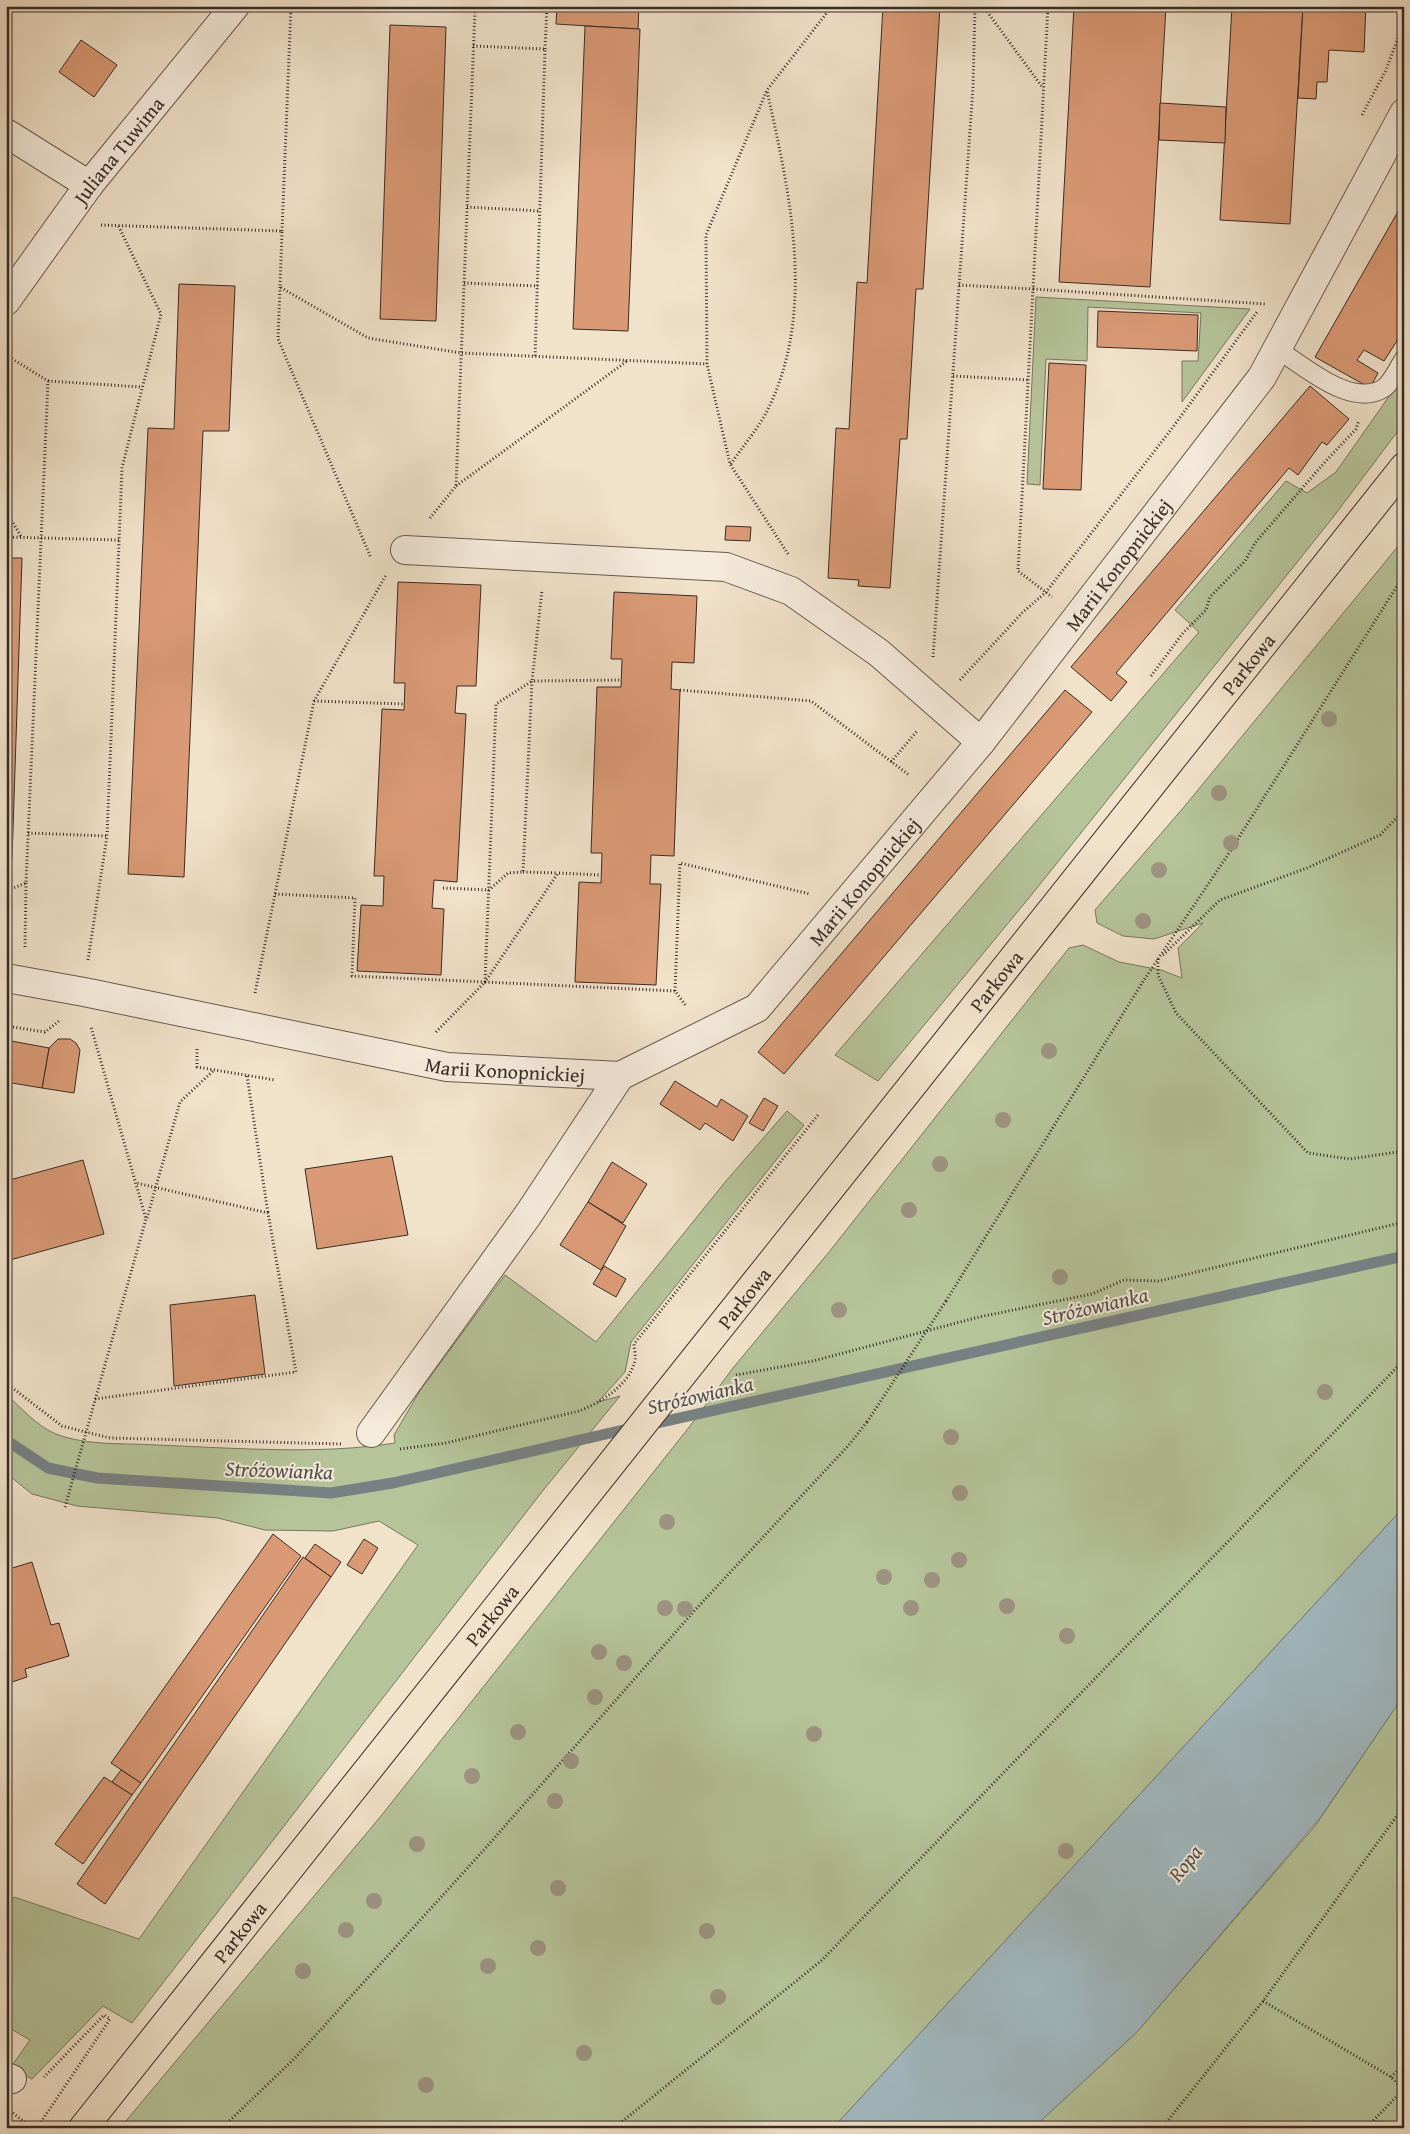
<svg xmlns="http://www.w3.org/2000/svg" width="1410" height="2134" font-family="'Gentium Book Plus',serif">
	<rect width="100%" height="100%" fill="#f1e2ca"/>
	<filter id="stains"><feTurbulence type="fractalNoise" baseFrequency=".004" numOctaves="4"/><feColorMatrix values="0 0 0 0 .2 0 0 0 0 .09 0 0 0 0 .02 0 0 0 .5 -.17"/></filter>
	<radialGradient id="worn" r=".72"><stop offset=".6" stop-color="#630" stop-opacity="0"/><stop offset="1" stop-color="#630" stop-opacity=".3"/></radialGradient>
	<g fill="#b6c49a" stroke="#767860">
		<polygon points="1036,297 1250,309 1182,402 1182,361 1198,361 1201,313 1088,307 1087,361 1046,359 1040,485 1027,484"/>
		<polygon points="1404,375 1404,423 1334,516 1033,893 878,1081 835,1055 1199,632 1175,610 1286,481 1307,493 1336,472"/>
		<polygon points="1404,539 1404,1507 833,2128 120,2128 381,1816 690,1426 733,1368 829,1252 1069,948 1083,945 1119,962 1161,970 1182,978 1178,948 1203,923 1154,939 1123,936 1097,923 1095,910 1184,807"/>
		<path d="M787,1111l17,14 -173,217 -6,30 -27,30 22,-6 -79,97 -409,530 -29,-17 -71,73 -21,-12 19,-27 -24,-14v-116l8,-13 125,42 279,-394 -39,-24 -46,10 -68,-1 -47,-12 -141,-12 -45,-12 -26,-21v-79c14,13 32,33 50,40 31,12 69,9 101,11 76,3 164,10 238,-2l-1,-8 27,-46 84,-114 91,67 130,-161z"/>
		<polygon points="1404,1695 1404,2128 1033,2128 1137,2032 1315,1826"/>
	</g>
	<polygon fill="#a1bac2" stroke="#778184" points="1404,1507 1404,1695 1320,1818 1137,2032 1033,2128 833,2128"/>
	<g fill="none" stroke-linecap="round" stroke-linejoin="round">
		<g stroke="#778184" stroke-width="11">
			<polyline points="648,1425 1404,1256"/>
			<polyline points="6,1440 48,1468 97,1478 331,1493 393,1483 632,1428"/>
		</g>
	</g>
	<g fill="#da9a76" stroke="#372c26">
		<polygon points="557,6 639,6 638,29 556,24"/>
		<polygon points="883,6 940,6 923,289 916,289 907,439 900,439 890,588 858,586 859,580 828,578 836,428 849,429 857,282 867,283"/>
		<polygon points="1074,6 1166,6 1150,287 1059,282"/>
		<polygon points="1232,6 1303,6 1290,224 1220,220"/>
		<polygon points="1303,6 1366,6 1364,52 1329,50 1327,82 1317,82 1316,99 1298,98"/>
		<polygon points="390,25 446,27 436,321 380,319"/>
		<polygon points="585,26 640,29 628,331 573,329"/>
		<polygon points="81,40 117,65 94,97 59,72"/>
		<polygon points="1160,103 1226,107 1225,143 1159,140"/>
		<polygon points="1404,201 1404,330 1384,361 1364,350 1357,360 1378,373 1370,388 1315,357"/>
		<polygon points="179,284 235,286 229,431 203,431 184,877 128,874 148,428 174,429"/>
		<polygon points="1098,311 1198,315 1197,351 1097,347"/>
		<polygon points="1049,363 1086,365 1081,490 1043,489"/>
		<polygon points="1310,386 1349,419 1327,445 1322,442 1298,475 1289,468 1116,673 1127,682 1111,701 1071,667"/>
		<polygon points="726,526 751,527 750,541 725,540"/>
		<polygon points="6,558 22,558 12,860 6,860"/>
		<polygon points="398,582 481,585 476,686 457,686 455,713 466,714 457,882 434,880 432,908 444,909 441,975 357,971 361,905 383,906 384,876 374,876 382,709 404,710 405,683 394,683"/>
		<polygon points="614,592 697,596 694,663 672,662 671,689 680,690 674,856 651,855 650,884 661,884 656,985 575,982 579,882 601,883 602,853 591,853 597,687 621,687 622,659 611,659"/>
		<polygon points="1065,690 1092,712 784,1074 758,1052"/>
		<polygon points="58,1039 70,1039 76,1043 80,1050 74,1093 42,1088 49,1048"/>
		<polygon points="6,1040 49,1048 42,1088 6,1082"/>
		<polygon points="675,1081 717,1107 721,1099 748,1116 733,1141 705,1123 700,1130 660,1104"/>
		<polygon points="764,1098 778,1106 763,1131 749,1123"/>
		<polygon points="392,1156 408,1235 317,1249 305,1169"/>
		<polygon points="83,1160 104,1234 10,1260 6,1241 6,1181"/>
		<polygon points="612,1162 647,1184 623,1223 588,1202"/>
		<polygon points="588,1202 626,1226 601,1270 560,1245"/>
		<polygon points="604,1266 626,1279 616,1297 593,1284"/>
		<polygon points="255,1295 265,1374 174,1386 170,1305"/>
		<polygon points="273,1534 301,1556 141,1783 111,1763"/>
		<polygon points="364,1539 378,1548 362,1574 347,1565"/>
		<polygon points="315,1544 341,1562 331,1577 305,1558"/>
		<polygon points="303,1557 331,1577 105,1904 77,1884"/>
		<polygon points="32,1562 51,1625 59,1623 69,1656 25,1669 27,1677 6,1684 6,1570"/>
		<polygon points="121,1770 141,1783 132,1795 112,1782"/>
		<polygon points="104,1777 132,1795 83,1864 55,1844"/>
	</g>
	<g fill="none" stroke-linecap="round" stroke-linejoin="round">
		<g stroke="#665a4f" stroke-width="20">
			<path id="lane" d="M1277,349c27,17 75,60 107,39 8,-6 14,-20 20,-29"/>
		</g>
		<g stroke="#665a4f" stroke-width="30">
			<g id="street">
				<polyline points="6,133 89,185"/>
				<path id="s1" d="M6,301l83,-116 146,-179"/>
				<polyline points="405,550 726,567 791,591 879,653 981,742"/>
				<path id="s2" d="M6,978l78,14 363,75 173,9 137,-68 224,-266 281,-365 142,-264"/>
				<polyline points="371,1433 528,1215 620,1076"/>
				<polyline points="6,2077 12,2079"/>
			</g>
		</g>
		<g stroke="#372c26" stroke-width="30">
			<g id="primary">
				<path id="s3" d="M83,2128l1321,-1661"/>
			</g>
		</g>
		<g stroke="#372c26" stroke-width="3" stroke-dasharray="1 2.5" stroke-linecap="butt">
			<polyline points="983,6 1043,88"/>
			<polyline points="1048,6 1033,289 1265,304"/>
			<polyline points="473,46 545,49 535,357"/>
			<polyline points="545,49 547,6"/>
			<polyline points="1362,115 1386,70 1404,22"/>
			<polyline points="467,207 540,211"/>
			<polyline points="101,225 282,231 280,287 368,338 461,353 707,364"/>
			<polyline points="282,231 291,6"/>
			<polyline points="464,283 538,286"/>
			<polyline points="959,285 1033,289 1018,571 1052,597"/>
			<polyline points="280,287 278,339 371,558"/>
			<polyline points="6,355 48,381 26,883 6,891"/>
			<polyline points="953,376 1029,380"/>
			<polyline points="48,381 142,387"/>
			<path d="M731,464c11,-17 27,-35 36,-53 50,-99 23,-217 0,-320"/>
			<polyline points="456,486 627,361"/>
			<polyline points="6,511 22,538"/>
			<polyline points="430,518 456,486 475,9"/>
			<polyline points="6,537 119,540"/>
			<polyline points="788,554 730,464 707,364 706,235 767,90 832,6"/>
			<polyline points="933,657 973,87 975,6"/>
			<polyline points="1151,676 1183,633 1206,610 1210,597 1245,561 1255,543 1324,463 1356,429 1359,420"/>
			<polyline points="960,680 1022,613 1046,592 1173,427 1257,312"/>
			<polyline points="680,690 811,701 909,775"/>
			<polyline points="314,701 404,704"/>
			<polyline points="891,762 917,731"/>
			<polyline points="28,833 107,836"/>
			<polyline points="523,872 558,873"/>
			<polyline points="443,888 489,890 508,873 523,872 532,681 621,680"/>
			<polyline points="275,894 355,898 352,976 485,982 558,873 601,875"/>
			<polyline points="25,947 26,883"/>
			<polyline points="1163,955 1220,900 1307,868 1380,835 1404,810"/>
			<polyline points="1158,959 1158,975 1176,1013 1308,1153 1350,1159 1404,1151"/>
			<polyline points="88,960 107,836 122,468 161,314 118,225"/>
			<polyline points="485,982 675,991 686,1006"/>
			<polyline points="675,991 680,863 810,894"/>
			<polyline points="255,993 314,701 386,575"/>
			<polyline points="6,1026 45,1032 59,1021"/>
			<polyline points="436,1032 485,982 496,704 532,681 542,590"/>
			<polyline points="197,1049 197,1067 275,1080"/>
			<polyline points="247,1076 268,1213"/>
			<polyline points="147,1218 180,1102 214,1070"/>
			<polyline points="946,1301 1142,983 1229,853 1404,575"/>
			<polyline points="736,1375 813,1361 979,1317 1092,1294 1124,1280 1159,1281 1404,1222"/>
			<polyline points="6,1383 62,1426 110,1438 342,1444"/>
			<polyline points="95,1399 296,1372 268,1213 136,1183"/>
			<path d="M400,1449l46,-6 133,-32c21,-8 51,-26 56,-51 1,-5 -1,-11 -1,-16l184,-229"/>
			<polyline points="65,1507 146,1219 91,1027"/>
			<polyline points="1263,2001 1391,2077 1403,2089"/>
			<polyline points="1391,2077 1404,2064"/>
			<polyline points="13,2113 32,2128"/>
			<polyline points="37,2128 110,2019 104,2015 44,2077"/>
			<polyline points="222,2128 295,2058 482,1852 696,1609 848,1446 867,1422"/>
			<polyline points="614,2128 821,1961 1404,1360"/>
			<polyline points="1162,2128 1263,2001 1404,1806"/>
			<polyline points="1366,2128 1404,2089"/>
		</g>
		<use href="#lane" stroke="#f6ecdd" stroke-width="18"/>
		<use href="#street" stroke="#f6ecdd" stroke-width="28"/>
		<use href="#primary" stroke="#f1e2ca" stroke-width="28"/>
		<polyline stroke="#372c26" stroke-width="3" stroke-dasharray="1 2.5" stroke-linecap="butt" points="867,1422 946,1301"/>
	</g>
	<g fill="#9c9380">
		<circle cx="1329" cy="719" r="8"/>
		<circle cx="1219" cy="793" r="8"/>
		<circle cx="1231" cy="843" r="8"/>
		<circle cx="1159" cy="870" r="8"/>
		<circle cx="1143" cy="921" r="8"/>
		<circle cx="1049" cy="1051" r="8"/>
		<circle cx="1003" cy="1120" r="8"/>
		<circle cx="940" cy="1164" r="8"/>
		<circle cx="909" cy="1210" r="8"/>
		<circle cx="1060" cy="1277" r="8"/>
		<circle cx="839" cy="1310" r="8"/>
		<circle cx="1325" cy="1392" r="8"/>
		<circle cx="951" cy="1437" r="8"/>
		<circle cx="960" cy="1493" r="8"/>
		<circle cx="667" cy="1522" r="8"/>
		<circle cx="959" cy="1560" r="8"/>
		<circle cx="884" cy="1577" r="8"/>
		<circle cx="932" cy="1580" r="8"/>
		<circle cx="1007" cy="1606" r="8"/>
		<circle cx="665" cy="1608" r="8"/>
		<circle cx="911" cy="1608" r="8"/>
		<circle cx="685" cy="1609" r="8"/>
		<circle cx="1067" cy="1636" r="8"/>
		<circle cx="599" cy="1652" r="8"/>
		<circle cx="624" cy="1663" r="8"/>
		<circle cx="595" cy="1697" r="8"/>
		<circle cx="518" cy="1732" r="8"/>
		<circle cx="814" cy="1734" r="8"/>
		<circle cx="571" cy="1761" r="8"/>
		<circle cx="472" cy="1776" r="8"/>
		<circle cx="555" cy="1801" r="8"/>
		<circle cx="417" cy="1844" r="8"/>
		<circle cx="1066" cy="1851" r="8"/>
		<circle cx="558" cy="1888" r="8"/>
		<circle cx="374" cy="1901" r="8"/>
		<circle cx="346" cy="1930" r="8"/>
		<circle cx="707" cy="1931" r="8"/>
		<circle cx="538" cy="1948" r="8"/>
		<circle cx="488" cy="1966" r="8"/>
		<circle cx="303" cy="1971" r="8"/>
		<circle cx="718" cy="1997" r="8"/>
		<circle cx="584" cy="2053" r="8"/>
		<circle cx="426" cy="2085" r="8"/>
	</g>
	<g text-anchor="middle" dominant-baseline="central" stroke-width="4" stroke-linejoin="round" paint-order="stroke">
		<g font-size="20" fill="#372c26" stroke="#f6ecdd">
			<text stroke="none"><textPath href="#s1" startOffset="188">Juliana Tuwima</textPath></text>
			<text stroke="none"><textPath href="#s2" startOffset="1348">Marii Konopnickiej</textPath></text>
			<text stroke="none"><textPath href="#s3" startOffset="1871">Parkowa</textPath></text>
			<text stroke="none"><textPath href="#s2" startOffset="942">Marii Konopnickiej</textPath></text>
			<text stroke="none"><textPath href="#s3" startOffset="1466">Parkowa</textPath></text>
			<text stroke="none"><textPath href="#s2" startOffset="508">Marii Konopnickiej</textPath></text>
			<text stroke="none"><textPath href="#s3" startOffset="1061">Parkowa</textPath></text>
			<text stroke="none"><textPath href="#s3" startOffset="656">Parkowa</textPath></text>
			<text stroke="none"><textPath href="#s3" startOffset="251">Parkowa</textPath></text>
		</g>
		<g font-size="21" font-style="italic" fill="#52504d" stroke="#f6ecdd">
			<text transform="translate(1095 1306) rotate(-13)">Stróżowianka</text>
			<text transform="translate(700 1395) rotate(-13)">Stróżowianka</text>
			<text transform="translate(279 1470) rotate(2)">Stróżowianka</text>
			<text transform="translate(1185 1863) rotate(-51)">Ropa</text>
		</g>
	</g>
	<rect width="1410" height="2134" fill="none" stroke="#f1e2ca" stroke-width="25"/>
	<rect x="8" y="8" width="1395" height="2119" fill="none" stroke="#372c26" stroke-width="2.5"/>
	<rect x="12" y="12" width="1385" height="2109" fill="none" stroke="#372c26"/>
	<rect width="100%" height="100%" filter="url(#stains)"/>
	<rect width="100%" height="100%" fill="url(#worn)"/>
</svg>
